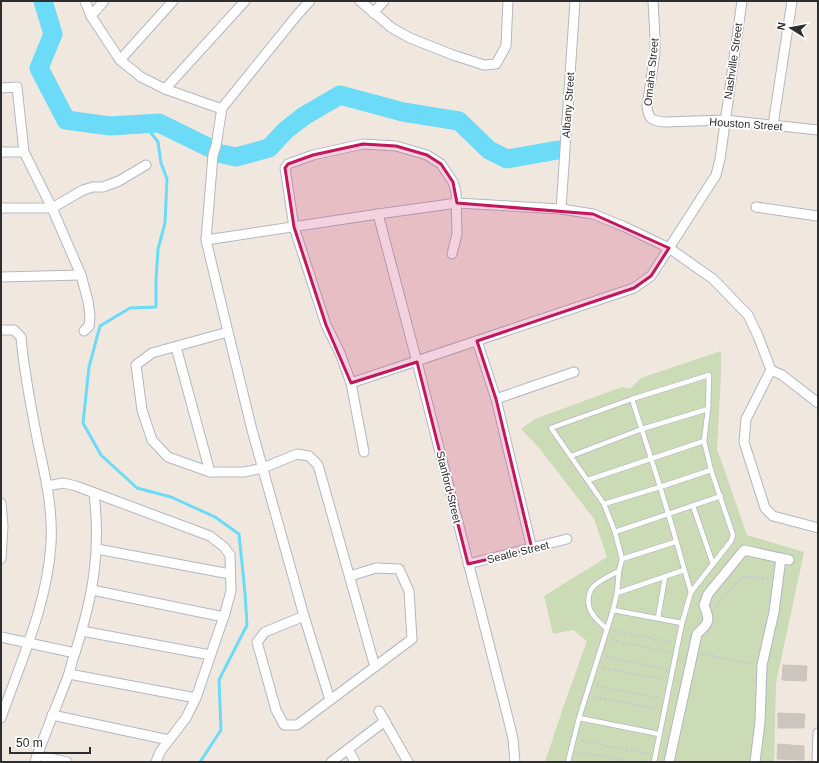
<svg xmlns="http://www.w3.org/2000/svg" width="819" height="763" font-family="Arial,sans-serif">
	<rect width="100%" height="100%" fill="#f0e8df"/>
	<polygon fill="#cadbb5" points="721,351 721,375 717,449 747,535 804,552 776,683 774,762 545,762 565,702 587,641 573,630 553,634 544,596 607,557 594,519 540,449 521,429 535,419 622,387 630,389 641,378"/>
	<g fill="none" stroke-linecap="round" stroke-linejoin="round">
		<polyline stroke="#6cdbf8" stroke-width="3" points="145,125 158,142 161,163 167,179 165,223 158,249 156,280 156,307 130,308 100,326 89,367 83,423 101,455 137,488 171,497 215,517 239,534 245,593 247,625 219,680 221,730 200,762"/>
		<g stroke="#6cdbf8" stroke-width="19">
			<polyline points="43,1 53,34 39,68 66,120 110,126 159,123 210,148"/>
			<polyline points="222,154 236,157 269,148 286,130 304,116 340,95 403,112 459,121 489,150 507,159 558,150"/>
		</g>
	</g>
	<g fill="#cbc6be" stroke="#ccc4b8">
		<polygon points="783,665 807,666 806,681 782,680"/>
		<polygon points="778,713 805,714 804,728 778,728"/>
		<polygon points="778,744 804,746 804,760 777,759"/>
	</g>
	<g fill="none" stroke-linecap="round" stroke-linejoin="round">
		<g stroke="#b3b7c2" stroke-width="6">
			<g id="lane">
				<path d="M632,399c12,38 25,76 36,114 8,26 15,53 23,79"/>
				<polyline points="571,456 642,429 708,409"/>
				<polyline points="588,480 704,441"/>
				<polyline points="604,504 660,487 711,470"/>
				<polyline points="693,506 713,564"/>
				<polyline points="615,532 721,496"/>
				<polyline points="622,559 675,542"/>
				<polyline points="617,593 684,570"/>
				<polyline points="613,610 682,623"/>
				<polyline points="658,618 665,577"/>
				<path d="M607,629c-5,-5 -12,-10 -15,-16 -5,-7 -5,-21 2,-27 6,-6 17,-11 25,-15"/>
				<polyline points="579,718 659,734"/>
				<polyline points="568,762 579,718 613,610 617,593 619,571 622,559 615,532 604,504 551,428 632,399 709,375 708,409 704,441 711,470 733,535 731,541 691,592 682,623 654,762"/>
			</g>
		</g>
		<g stroke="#b3b7c2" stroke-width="11">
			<g id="street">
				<polyline points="85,1 91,16 120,60 141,77 165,89 216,107 222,108 298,14 310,1"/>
				<polyline points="360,1 392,28 410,38 453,55 484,65 496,64 506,46 508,1"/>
				<path d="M653,1l2,36v16l-8,53c1,13 5,15 18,16l60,-2 93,10"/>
				<polyline points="373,13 384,1"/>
				<polyline points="91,16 104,1"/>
				<polyline points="120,60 173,1"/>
				<polyline points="1,88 17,87 24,152 52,208 81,275 88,301 90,316 89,326 84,331"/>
				<polyline points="165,89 245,1"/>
				<polyline points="222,108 216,146 213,155 206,240 228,332 252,430 304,616 330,700"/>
				<polyline points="773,125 792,1"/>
				<polyline points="1,152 24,152"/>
				<polyline points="756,207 817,216"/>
				<polyline points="1,208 52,208 83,190 93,187 103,187 119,181 146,165"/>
				<polyline points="561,209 575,1"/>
				<polyline points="378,214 417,362 508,718 513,739 515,762"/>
				<polyline points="206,240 378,214 457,203 561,209 593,214 625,227 669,248 713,279 748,315 758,336 771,370 782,375 818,403"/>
				<polyline points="1,277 81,275"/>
				<path d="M1,330h13l7,7c3,37 11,75 18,111 7,31 14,63 12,96 -4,61 -30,117 -50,174"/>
				<polyline points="228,332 152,353 136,365 142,410 152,440 168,457 210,472 244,472 263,468 297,454 309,456 318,465 375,667"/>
				<polyline points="477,341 496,399 532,549"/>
				<polyline points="176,347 210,472"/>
				<polyline points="771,370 746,419 744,442 765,508 773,516 818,528"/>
				<polyline points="351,383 634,288 651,276 716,175 720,159 742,1"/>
				<polyline points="496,399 574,372"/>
				<polyline points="364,452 351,383 340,353 326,325 294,227 285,168 288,164 313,155 363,144 396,146 427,155 441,164 453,182 456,192 457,234 452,254"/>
				<polyline points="47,486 63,483 76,486 210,536 224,547 230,555 231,591 225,613 196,698 186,718 160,752 156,762"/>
				<polyline points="1,503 3,526 1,559"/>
				<polyline points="97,549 230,574"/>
				<polyline points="468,564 567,539"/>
				<polyline points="92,590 224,617"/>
				<polyline points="304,616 265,632 257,642 276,710 284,725 297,725 412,639 409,591 399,569 376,568 350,576"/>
				<polyline points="82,631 210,655"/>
				<polyline points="1,637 75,653"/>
				<polyline points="69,674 196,698"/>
				<polyline points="379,711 408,762"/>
				<polyline points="52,715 169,740"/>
				<polyline points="348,749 355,762"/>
				<polyline points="37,755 67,762"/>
				<path d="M35,762c10,-29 22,-57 33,-86 3,-8 4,-16 7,-23 18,-57 26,-101 19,-160"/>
				<polyline points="331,762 385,721"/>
				<path d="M669,762l28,-128c13,-12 13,-13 7,-29l4,-11 36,-44 45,10"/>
				<polyline points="755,762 760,722 762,665 774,612 781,558"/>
				<polyline points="817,762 818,733"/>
			</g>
		</g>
		<g stroke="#c9c9c9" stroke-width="2" stroke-dasharray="3 2" stroke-linecap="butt">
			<polyline points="715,607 743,576 770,579"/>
			<polyline points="614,631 671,642"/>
			<polyline points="611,640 670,652"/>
			<polyline points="702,654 753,664"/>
			<polyline points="606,657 667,669"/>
			<polyline points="603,668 663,679"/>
			<polyline points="596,686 659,698"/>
			<polyline points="594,697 658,709"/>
			<polyline points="581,741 649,754"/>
			<polyline points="578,752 633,762"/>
		</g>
		<use href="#lane" stroke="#fff" stroke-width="4.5"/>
		<use href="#street" stroke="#fff" stroke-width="9"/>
	</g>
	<path fill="#c2185b" fill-opacity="0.2" stroke="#c2185b" stroke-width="3" stroke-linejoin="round" d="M363,144l33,2 31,9 14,9 12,18 4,21 136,11 76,34 -18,28 -17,12 -157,53 19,58 36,150 -64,15 -51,-202 -66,21 -25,-58 -32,-98 -9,-59 3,-4 25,-9z"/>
	<g text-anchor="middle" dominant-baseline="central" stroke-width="3.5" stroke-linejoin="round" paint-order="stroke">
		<g font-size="11" fill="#2e2e2e" stroke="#fff">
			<text transform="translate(733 61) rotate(-82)">Nashville Street</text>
			<text transform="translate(651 72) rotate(-84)">Omaha Street</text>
			<text transform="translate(568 105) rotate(-86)">Albany Street</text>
			<text transform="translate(746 124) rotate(4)">Houston Street</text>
			<text transform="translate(449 487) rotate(76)">Stanford Street</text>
			<text transform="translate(518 552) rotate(-14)">Seatle Street</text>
		</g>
	</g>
	<rect width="819" height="763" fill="none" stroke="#2e2e2e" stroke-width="4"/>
	<g transform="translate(791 28) rotate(281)" stroke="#ffffff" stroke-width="3" paint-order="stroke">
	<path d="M0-3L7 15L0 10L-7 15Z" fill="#2e2e2e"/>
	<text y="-6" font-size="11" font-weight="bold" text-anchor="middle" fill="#2e2e2e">N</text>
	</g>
	<path d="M10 747v6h80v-6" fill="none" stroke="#2e2e2e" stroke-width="2"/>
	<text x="16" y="747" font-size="12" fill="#2e2e2e" stroke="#ffffff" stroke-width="3" paint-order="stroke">50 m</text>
</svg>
